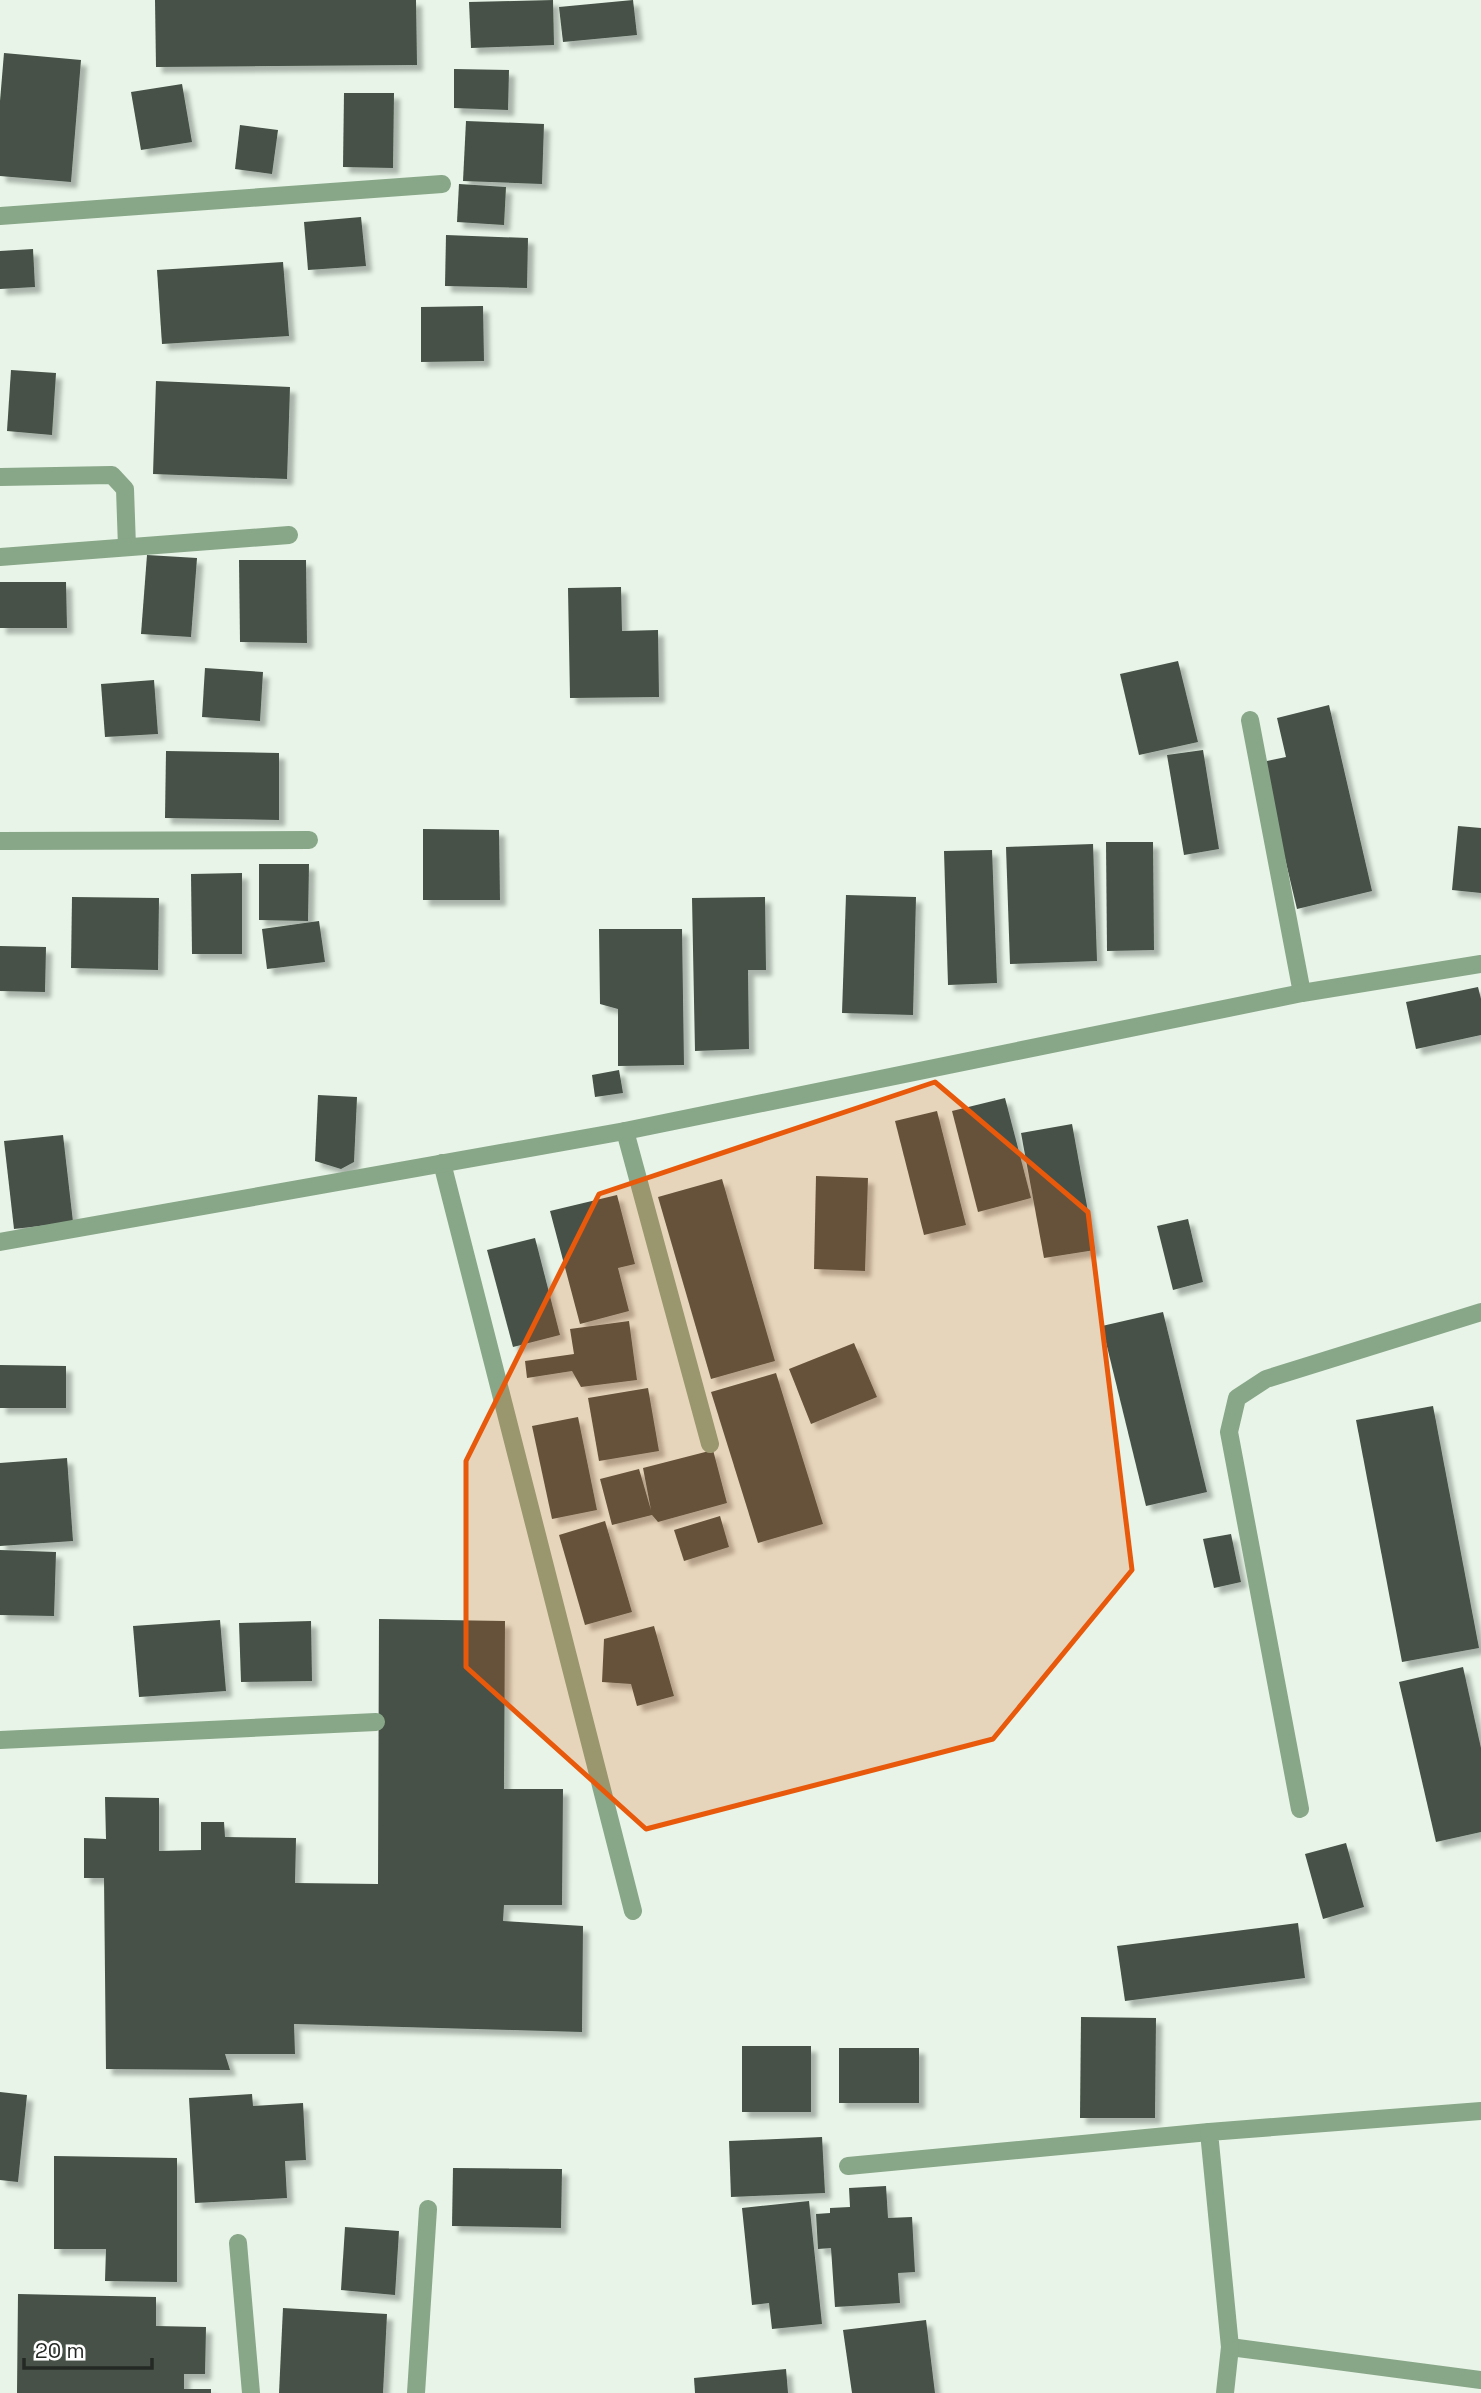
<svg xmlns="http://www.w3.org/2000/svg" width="1481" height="2393" font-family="'Space Grotesk',sans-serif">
	<defs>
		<filter id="shadow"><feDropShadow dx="6" dy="6" stdDeviation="2" flood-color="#0004"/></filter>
	</defs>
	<rect width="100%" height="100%" fill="#e7f4e7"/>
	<g fill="#465147" filter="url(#shadow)">
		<polygon points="155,0 416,0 417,65 156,67"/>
		<polygon points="553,0 554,45 471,48 469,2"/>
		<polygon points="633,0 637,35 563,42 559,7"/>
		<polygon points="4,53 81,60 71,182 0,176 0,101"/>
		<polygon points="454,69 509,70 508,110 454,108"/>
		<polygon points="182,84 192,142 141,150 131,92"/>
		<polygon points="344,93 394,93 393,168 343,167"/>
		<polygon points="466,121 544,124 542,184 463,181"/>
		<polygon points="240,125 278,130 272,174 235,169"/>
		<polygon points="459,184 506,187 504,225 457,222"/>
		<polygon points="361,217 366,266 308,270 304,222"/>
		<polygon points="446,235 528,238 527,288 445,286"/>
		<polygon points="33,249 35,287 0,289 0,251"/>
		<polygon points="283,262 289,336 162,344 157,270"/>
		<polygon points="483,306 484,361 421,362 421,307"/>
		<polygon points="11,370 56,373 52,435 7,431"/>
		<polygon points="156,381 290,387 287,479 153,474"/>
		<polygon points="147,555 197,558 191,637 141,634"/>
		<polygon points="239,560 306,560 307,643 240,642"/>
		<polygon points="0,582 66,582 67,628 0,628"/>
		<polygon points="621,587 622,631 658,630 659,697 570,698 568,588"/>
		<polygon points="1178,661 1198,742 1139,755 1120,674"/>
		<polygon points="205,668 263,672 260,721 202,717"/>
		<polygon points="154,680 158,734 105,737 101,684"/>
		<polygon points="1329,705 1372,891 1297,909 1262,762 1286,757 1277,718"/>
		<polygon points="1203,750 1219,849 1184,855 1167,755"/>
		<polygon points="166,751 279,753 279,820 165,818"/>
		<polygon points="1458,826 1481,828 1481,893 1452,890"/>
		<polygon points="423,829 499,830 500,900 423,900"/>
		<polygon points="1106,842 1153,842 1154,950 1107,951"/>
		<polygon points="1093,844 1097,961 1010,964 1006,847"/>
		<polygon points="992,850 997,983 948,985 944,851"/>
		<polygon points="259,864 309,864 308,921 259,920"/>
		<polygon points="242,873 242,954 192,954 191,874"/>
		<polygon points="846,895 916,897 913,1015 842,1013"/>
		<polygon points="72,897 159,898 158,970 71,968"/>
		<polygon points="765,897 766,970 748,970 749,1049 695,1051 692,898"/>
		<polygon points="319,921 325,962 267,969 262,929"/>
		<polygon points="599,929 682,929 684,1065 618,1066 618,1009 600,1004"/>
		<polygon points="0,946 46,947 45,992 0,991"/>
		<polygon points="1478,987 1481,999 1481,1035 1416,1049 1406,1002"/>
		<polygon points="619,1070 623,1093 595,1097 592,1075"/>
		<polygon points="318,1095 357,1097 354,1162 341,1169 315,1161"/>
		<polygon points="1005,1098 1031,1198 978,1212 952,1111"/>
		<polygon points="937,1111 966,1225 924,1235 895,1121"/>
		<polygon points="1072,1124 1095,1250 1044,1258 1021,1133"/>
		<polygon points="63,1135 73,1222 14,1229 4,1141"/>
		<polygon points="816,1176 868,1178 865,1271 814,1269"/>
		<polygon points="722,1179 775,1361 711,1379 658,1197"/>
		<polygon points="617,1195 635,1264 618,1268 629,1311 580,1324 550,1211"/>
		<polygon points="1188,1219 1203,1282 1173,1290 1157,1226"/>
		<polygon points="535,1238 560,1335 513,1347 487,1250"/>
		<polygon points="1163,1312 1207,1492 1146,1506 1102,1326"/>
		<polygon points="629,1321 637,1380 581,1387 572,1371 527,1378 525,1361 574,1354 570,1329"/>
		<polygon points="854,1343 877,1397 811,1424 789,1369"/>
		<polygon points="0,1365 66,1366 66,1408 0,1408"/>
		<polygon points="776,1373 823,1524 758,1543 711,1392"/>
		<polygon points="648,1388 659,1451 599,1461 588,1398"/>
		<polygon points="1433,1406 1479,1648 1402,1662 1356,1420"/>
		<polygon points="578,1417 597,1510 552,1519 532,1426"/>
		<polygon points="713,1450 727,1503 658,1522 652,1515 612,1525 600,1479 639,1469 651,1510 643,1468"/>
		<polygon points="67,1458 73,1541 0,1546 0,1463"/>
		<polygon points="720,1516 729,1547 684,1561 674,1530"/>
		<polygon points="605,1521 632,1612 585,1625 559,1535"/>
		<polygon points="1231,1534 1241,1582 1214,1588 1203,1539"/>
		<polygon points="0,1550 56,1552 54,1616 0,1615"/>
		<polygon points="379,1619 505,1621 504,1789 563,1789 562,1905 504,1905 503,1921 583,1926 582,2032 294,2024 295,2054 225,2054 230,2070 106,2069 104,1878 84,1878 84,1838 106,1839 105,1797 159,1798 159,1851 201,1850 201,1822 224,1822 225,1837 296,1838 295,1883 378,1884"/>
		<polygon points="220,1620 226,1691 139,1697 133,1626"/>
		<polygon points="311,1621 312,1681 241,1682 239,1623"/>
		<polygon points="654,1626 674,1696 637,1706 631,1684 602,1682 604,1639"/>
		<polygon points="1463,1667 1481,1748 1481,1832 1436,1842 1399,1682"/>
		<polygon points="1346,1843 1364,1907 1323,1919 1305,1854"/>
		<polygon points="1298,1923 1305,1978 1125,2001 1117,1946"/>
		<polygon points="1081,2017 1156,2018 1155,2118 1080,2118"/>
		<rect x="742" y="2046" width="69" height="66"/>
		<rect x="839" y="2048" width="80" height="55"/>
		<polygon points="0,2092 27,2095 18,2182 0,2180"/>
		<polygon points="252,2094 253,2106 303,2103 306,2160 285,2161 287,2198 195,2203 189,2098"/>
		<polygon points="822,2137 825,2193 731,2197 729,2141"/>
		<polygon points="54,2156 177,2158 177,2282 105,2281 106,2249 54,2249"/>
		<polygon points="453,2168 562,2169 561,2228 452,2226"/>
		<polygon points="886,2186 888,2218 912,2217 915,2272 898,2273 900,2303 835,2307 831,2248 818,2249 816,2214 830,2213 830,2208 850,2207 849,2188"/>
		<polygon points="809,2201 822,2324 772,2329 769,2303 752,2305 742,2208"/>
		<polygon points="345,2227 399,2231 395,2295 341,2290"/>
		<polygon points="18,2294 156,2297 156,2326 206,2327 205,2374 184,2374 184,2389 211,2389 211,2393 17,2393"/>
		<polygon points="283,2308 387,2314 383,2393 279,2393"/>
		<polygon points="926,2320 935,2393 852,2393 843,2330"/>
		<polygon points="786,2369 788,2393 695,2393 694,2378"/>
	</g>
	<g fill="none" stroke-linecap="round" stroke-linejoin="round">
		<g stroke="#88a688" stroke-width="18">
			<polyline points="0,1740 376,1722"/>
			<polyline points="238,2243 251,2393"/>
			<polyline points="416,2393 428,2209"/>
		</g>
		<g stroke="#88a688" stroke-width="18">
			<polyline points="0,216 442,184"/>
			<polyline points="0,477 112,475 125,489 127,547"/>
			<polyline points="0,557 289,535"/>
			<polyline points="1250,720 1302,993"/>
			<polyline points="0,841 309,840"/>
			<polyline points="625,1131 710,1444"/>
			<polyline points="442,1163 633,1911"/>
			<polyline points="0,1242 625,1131 1302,993 1481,964"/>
			<polyline points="1300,1809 1229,1432 1237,1398 1266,1379 1481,1312"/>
			<polyline points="848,2166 1209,2132"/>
			<polyline points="1230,2347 1481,2380"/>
			<polyline points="1225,2393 1230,2347 1209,2132 1481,2111"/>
		</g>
	</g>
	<path fill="#e8590c" fill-opacity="0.2" stroke="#e8590c" stroke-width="5" stroke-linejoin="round" d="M935,1082l153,130 44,358 -139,169 -347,90 -180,-162v-206l133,-267z"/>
	<path d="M24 2358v10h128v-10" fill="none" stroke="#252925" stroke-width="3.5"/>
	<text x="35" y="2358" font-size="21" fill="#252925" stroke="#ffffff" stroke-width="5" paint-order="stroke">20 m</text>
</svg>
